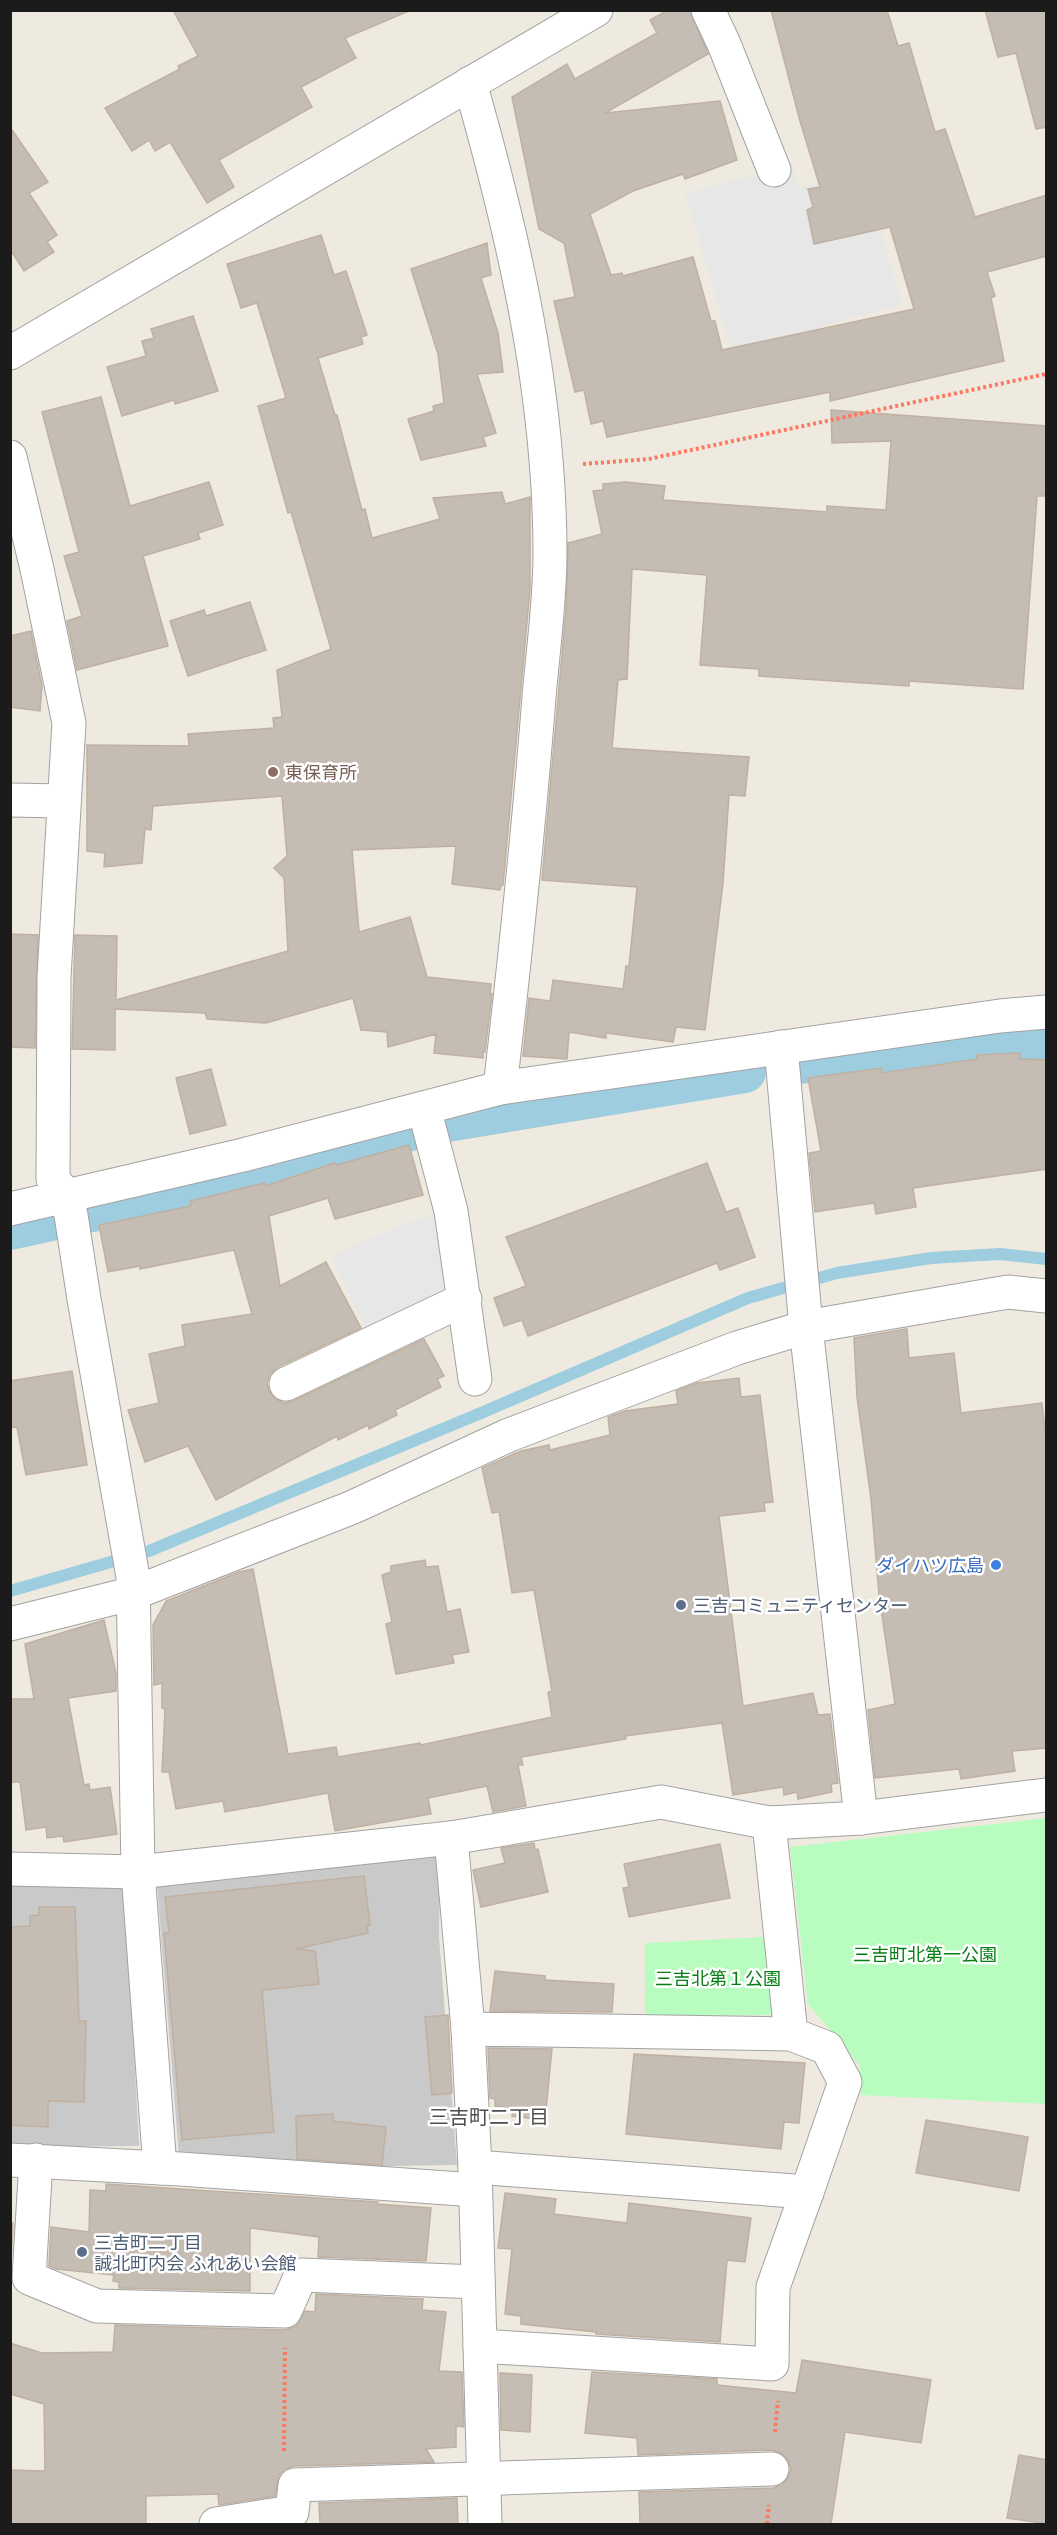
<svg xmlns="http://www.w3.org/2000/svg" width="1057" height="2535" font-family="Lato,'Noto Sans JP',sans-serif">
	<rect width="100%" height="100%" fill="#eeeae0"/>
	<g fill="#c9c9c9">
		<polygon points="440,1851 439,1937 457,2165 180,2169 157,1885"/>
		<polygon points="11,1882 125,1883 139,2146 11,2147"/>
	</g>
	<g fill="#b8fcc0">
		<polygon points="1046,1818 1046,2104 861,2095 859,2065 808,2004 790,1847"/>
		<polygon points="765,1937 772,2015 645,2016 645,1943"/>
	</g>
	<g fill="#e7e7e7">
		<polygon points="792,164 799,188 863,170 902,304 732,352 685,194"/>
		<polygon points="435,1213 451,1293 368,1334 332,1257 377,1235"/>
	</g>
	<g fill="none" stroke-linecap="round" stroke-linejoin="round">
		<polyline stroke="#9dcddf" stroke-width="12" points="10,1591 149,1551 481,1413 748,1298 837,1273 931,1258 1000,1254 1046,1259"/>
		<g stroke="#9dcddf" stroke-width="42">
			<polyline points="797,1063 1046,1043"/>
			<polyline points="93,1211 447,1121 745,1072"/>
			<polyline points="10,1229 51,1220"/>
		</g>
	</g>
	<g fill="#c5bcb3" stroke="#c0b0a1" stroke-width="1.5">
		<polygon points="173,10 409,10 409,11 345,38 356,58 301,87 312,107 219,160 234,187 207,203 170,142 155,151 149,140 132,151 105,108 180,69 178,66 198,56"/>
		<polygon points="668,10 690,10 708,54 605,113 720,101 737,160 685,179 683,174 633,191 590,214 611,275 622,273 623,276 693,257 711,321 715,321 722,350 914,309 890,227 814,244 807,210 813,207 808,189 820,187 800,121 771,10 887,10 898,46 909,43 935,132 945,129 975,217 1047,195 1047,256 987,272 995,296 991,298 1004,361 830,401 830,392 607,437 603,421 591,424 584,390 575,392 554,301 575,297 564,243 539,229 512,97 567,64 575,79 657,33 650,20"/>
		<polygon points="985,10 1047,10 1047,127 1036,129 1016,53 998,57"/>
		<polygon points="10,127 48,182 29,193 57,235 47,242 54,252 24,271 10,249"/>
		<polygon points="321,235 334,275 346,271 367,335 361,337 363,344 318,358 335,415 337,415 362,510 365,509 372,538 440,519 433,498 502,492 505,504 530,497 530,589 503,885 501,885 500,890 452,884 456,846 352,850 359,932 410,917 427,977 491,984 490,993 492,994 485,1052 483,1052 483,1058 434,1053 436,1034 388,1047 387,1032 361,1030 353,998 266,1023 207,1019 205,1013 115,1009 115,1050 72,1049 75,935 117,936 116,1000 288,951 284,878 274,868 287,856 282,796 153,806 151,830 145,829 142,863 104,867 105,853 87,851 87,745 189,746 188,734 274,728 273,718 282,717 277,670 331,649 291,512 288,513 258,406 286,398 257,303 241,308 227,264"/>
		<polygon points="487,243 491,275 481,278 498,333 503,372 477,374 496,433 483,437 486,446 421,460 408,419 434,411 433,406 444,403 438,354 411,269"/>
		<polygon points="193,316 218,391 175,404 174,400 122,416 107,367 146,356 142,341 154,338 151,329"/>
		<polygon points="101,397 130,506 209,482 223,525 198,533 200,539 143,556 168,646 77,670 67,621 82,616 64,556 79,552 42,412"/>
		<polygon points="831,410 1047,426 1047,496 1037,496 1023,689 909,681 909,686 759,676 759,669 700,665 707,575 632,569 627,679 618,680 612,748 749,757 745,796 729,795 723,883 705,1030 676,1027 673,1042 606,1033 606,1038 569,1032 567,1059 523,1056 529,998 550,1001 553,980 623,989 626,966 629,966 637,887 542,880 566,609 568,543 602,534 593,491 603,490 603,484 625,482 665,486 663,500 827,512 827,506 886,510 891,441 832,443"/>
		<polygon points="250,602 266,650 188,676 170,621 204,610 206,616"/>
		<polygon points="31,631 42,686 40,711 10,707 10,636"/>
		<polygon points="10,934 38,935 35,1048 10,1047"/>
		<polygon points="1020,1053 1020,1059 1047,1060 1047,1169 913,1188 916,1207 876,1214 874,1203 815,1212 809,1153 821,1151 808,1078 882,1068 882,1073 977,1059 977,1055"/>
		<polygon points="211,1069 226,1125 190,1134 176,1078"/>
		<polygon points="409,1145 423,1195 335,1219 328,1198 269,1216 280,1286 326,1262 361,1328 278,1367 270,1374 267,1383 269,1391 275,1399 284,1403 293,1401 424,1339 444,1376 437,1379 441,1387 395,1410 397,1415 369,1429 368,1425 338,1440 337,1436 216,1500 188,1446 145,1462 128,1410 159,1403 149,1354 185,1346 182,1325 252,1314 234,1250 140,1269 140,1266 108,1272 99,1225 191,1206 190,1201 264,1183 265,1186 335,1163 336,1165"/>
		<polygon points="707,1163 726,1212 738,1208 755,1257 720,1270 717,1263 528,1336 522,1320 504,1326 494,1298 526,1286 506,1237"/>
		<polygon points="907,1329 909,1358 954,1353 961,1413 1042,1403 1047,1446 1047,1748 1012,1751 1015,1771 961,1779 959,1769 875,1778 868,1710 895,1704 879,1595 871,1499 857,1397 854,1338"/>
		<polygon points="72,1371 87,1465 26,1475 17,1427 10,1428 10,1381"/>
		<polygon points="739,1378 741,1397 760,1395 773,1502 764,1503 765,1511 719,1516 743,1706 813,1693 818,1715 830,1714 838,1783 831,1784 832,1792 798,1799 797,1792 784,1795 783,1787 733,1795 722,1723 625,1736 626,1739 521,1757 523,1765 518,1765 526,1806 493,1812 487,1786 428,1798 431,1814 335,1831 328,1793 225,1812 223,1801 176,1809 169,1772 162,1772 165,1709 162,1708 162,1683 154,1685 153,1625 166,1601 239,1572 253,1569 288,1754 336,1747 338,1757 420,1743 421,1745 552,1717 548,1692 552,1691 534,1590 512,1593 499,1512 492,1513 482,1468 521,1451 549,1445 550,1450 610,1435 608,1417 625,1411 678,1404 676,1391 697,1383"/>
		<polygon points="425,1560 426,1567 438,1566 447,1612 460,1609 469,1652 452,1655 454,1663 396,1674 386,1624 392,1622 382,1575 391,1572 391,1566"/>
		<polygon points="104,1620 116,1673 116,1691 68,1698 84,1785 89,1784 90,1790 110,1787 117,1834 64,1842 63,1836 47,1838 46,1827 26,1830 20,1782 10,1782 10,1699 34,1699 25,1644"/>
		<polygon points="534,1843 535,1850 538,1849 548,1892 481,1907 473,1870 505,1863 501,1848"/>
		<polygon points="720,1844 730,1898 629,1917 623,1888 629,1887 624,1864"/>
		<polygon points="364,1876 370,1925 367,1926 368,1933 296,1949 315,1951 319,1984 262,1990 274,2132 182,2140 164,1933 169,1933 165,1897"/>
		<polygon points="39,1907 75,1907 79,2021 86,2021 84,2102 48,2101 48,2127 10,2125 10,1927 30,1926 30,1916 39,1915"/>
		<polygon points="495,1971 545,1976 545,1980 614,1984 612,2012 490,2011"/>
		<polygon points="448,2015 452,2093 432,2095 425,2017"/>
		<polygon points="488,2048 552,2049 545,2120 512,2116 513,2108 495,2106 495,2099 490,2098"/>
		<polygon points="634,2054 805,2063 799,2123 784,2122 781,2149 626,2134"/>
		<polygon points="333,2114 333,2121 386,2127 382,2165 297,2159 296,2116"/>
		<polygon points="926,2120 1028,2137 1019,2191 916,2173"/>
		<polygon points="106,2184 378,2202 377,2204 431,2208 426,2261 318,2257 319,2237 250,2228 250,2291 119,2288 119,2282 113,2281 114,2275 56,2269 49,2266 51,2227 89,2232 90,2190 106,2191"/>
		<polygon points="505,2193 556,2199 554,2214 627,2223 629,2203 751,2218 745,2262 727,2260 720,2342 596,2334 596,2332 521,2324 521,2316 505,2314 512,2249 498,2248"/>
		<polygon points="10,2223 13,2223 11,2264 10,2264"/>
		<polygon points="316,2294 423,2299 422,2310 446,2312 439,2371 462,2372 464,2427 456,2426 456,2447 426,2449 434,2462 294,2466 285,2469 279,2475 275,2496 219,2505 218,2494 146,2496 146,2524 10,2524 10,2470 45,2471 44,2404 10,2394 10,2343 42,2353 113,2352 115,2325 285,2330 296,2326 305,2311 315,2312"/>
		<polygon points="802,2360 931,2380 921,2443 845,2432 831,2524 640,2524 639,2492 773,2488 782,2485 788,2478 791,2469 788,2460 781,2453 771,2450 638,2455 637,2438 585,2433 592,2372 717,2379 717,2385 796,2393"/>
		<polygon points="500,2373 532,2375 530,2432 501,2430"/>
		<polygon points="1019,2455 1047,2460 1047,2524 1007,2518"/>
		<polygon points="457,2498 458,2524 320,2524 319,2503"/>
	</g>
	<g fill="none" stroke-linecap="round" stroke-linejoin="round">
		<g stroke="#a2a2a2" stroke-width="35">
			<g id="minor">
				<polyline points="708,10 724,44 774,170"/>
				<path d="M470,83c44,154 80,310 80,471 0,48 -7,96 -11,143 -10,131 -24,261 -39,391"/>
				<polyline points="10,353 596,10"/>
				<polyline points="10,457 37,569 69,723 54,977 53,1179 66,1196 71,1215 84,1299 133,1577 138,1872 160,2168"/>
				<polyline points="10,800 64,801"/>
				<polyline points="781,1047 806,1327 861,1818"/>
				<polyline points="424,1108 451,1211 475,1379"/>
				<polyline points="10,1209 243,1155 500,1088 1000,1016 1046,1012"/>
				<polyline points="286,1384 465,1299"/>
				<polyline points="10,1624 134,1593 353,1507 509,1435 737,1348 806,1327 1008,1292 1046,1296"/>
				<polyline points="451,1838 468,2029 475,2167 485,2524"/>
				<polyline points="10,1869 138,1872 451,1838 661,1802 769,1823 861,1818 1046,1795"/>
				<polyline points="468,2029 791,2034"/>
				<polyline points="10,2160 180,2169 475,2190"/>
				<polyline points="36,2160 29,2278 97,2306 285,2311 301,2275 478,2282"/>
				<polyline points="475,2167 807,2192 845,2082 827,2048 791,2034 769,1823"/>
				<polyline points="480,2346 772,2364 773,2287 807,2192"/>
				<polyline points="216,2524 292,2512 295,2485 772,2469"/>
			</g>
		</g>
		<g stroke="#ff775f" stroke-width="4" stroke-dasharray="3 3" stroke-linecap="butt">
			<polyline points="583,464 649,459 1046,374"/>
			<polyline points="775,2432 778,2401"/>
			<polyline points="284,2451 285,2348"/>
			<polyline points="767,2524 769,2505"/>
		</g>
		<use href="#minor" stroke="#fff" stroke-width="33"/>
	</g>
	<circle fill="#8d6e63" stroke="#fff" stroke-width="2" cx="273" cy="772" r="6"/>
	<circle fill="#3f7fe0" stroke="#fff" stroke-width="2" cx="996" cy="1565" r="6"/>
	<g fill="#5c6f8a" stroke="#fff" stroke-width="2">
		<circle cx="681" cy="1605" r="6"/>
		<circle cx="82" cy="2252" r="6"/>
	</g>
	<g text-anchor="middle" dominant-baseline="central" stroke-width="5" stroke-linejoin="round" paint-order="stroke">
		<g font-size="18" fill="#785e54" stroke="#fff" text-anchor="start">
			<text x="285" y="772">東保育所</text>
		</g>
		<g font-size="18" fill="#366cbe" stroke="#fff" text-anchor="end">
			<text x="984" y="1565">ダイハツ広島</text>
		</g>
		<g font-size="18" fill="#4e5e75" stroke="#fff" text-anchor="start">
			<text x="693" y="1605">三吉コミュニティセンター</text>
			<text x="94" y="2242">三吉町二丁目<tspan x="94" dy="21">誠北町内会 ふれあい会館</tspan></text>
		</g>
		<g font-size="18" fill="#057e14" stroke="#fff">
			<text x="925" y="1954">三吉町北第一公園</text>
			<text x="718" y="1978">三吉北第１公園</text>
		</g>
		<g font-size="20" fill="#4e4e4e" stroke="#fff">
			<text x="489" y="2116">三吉町二丁目</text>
		</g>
	</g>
	<rect width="1057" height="2535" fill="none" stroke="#1b1b1b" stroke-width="24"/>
</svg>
